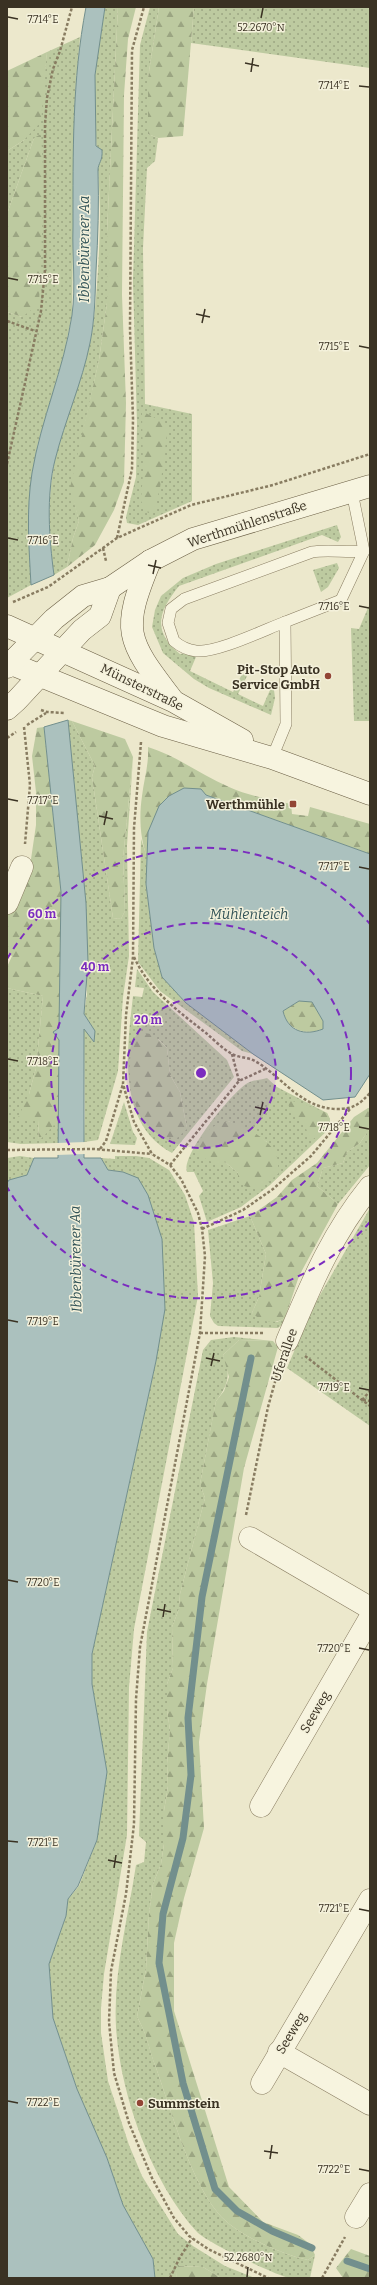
<svg xmlns="http://www.w3.org/2000/svg" width="377" height="2285" font-family="Bitter,serif">
	<defs>
		<pattern id="grass-dots" width="8" height="8" patternUnits="userSpaceOnUse"><rect width="8" height="8" fill="#bdcaa0"/><path d="M2 2h.1M6 6h.1" fill="none" stroke="#9ba582" stroke-width="1.8" stroke-linecap="round"/></pattern>
		<pattern id="forest-firs" width="22" height="20" patternUnits="userSpaceOnUse"><rect width="22" height="20" fill="#bdcaa0"/><path d="M5 1l3.5 6h-7zM16 11l3.5 6h-7z" fill="#9ba582"/></pattern>
	</defs>
	<rect width="100%" height="100%" fill="#ece8cc"/>
	<g fill="url(#grass-dots)" fill-rule="evenodd">
		<path d="M105,7h13l-11,225v71l-8,57 -28,128 8,33 -6,17 -6,29 -13,8c-5,-37 -7,-78 1,-115 12,-51 36,-98 40,-151 3,-33 5,-68 5,-100 -1,-45 -7,-89 -5,-133 1,-23 7,-46 10,-69z"/>
		<polygon points="150,7 159,7 148,78 148,134 158,138 155,161 147,168 143,248 145,404 192,414 192,501 138,525 127,523 126,517 136,477 137,425 133,281 140,45"/>
		<polygon points="194,7 370,7 370,68 191,43"/>
		<polygon points="80,37 75,95 72,314 64,355 38,443 32,474 29,548 31,585 7,598 7,312 22,317 34,138 7,214 7,151 24,140 44,79 47,52"/>
		<path d="M337,525l4,12 -3,5 -16,-7 -143,51c-21,26 -27,45 1,68l6,-1 10,4 -6,14 43,21 9,-18 5,2 -9,18 25,12 7,-16h4l1,8 -4,17 -62,-27 -15,-9 -31,-26 -11,-26 3,-17 6,-14 22,-18 33,-14z"/>
		<polygon points="337,563 339,568 328,587 321,592 313,570"/>
		<polygon points="370,603 370,721 354,721 351,628 359,629"/>
		<polygon points="68,720 72,721 95,766 92,777 113,918 121,919 125,911 123,859 133,758 127,846 129,956 123,997 118,1071 98,1140 84,1142 85,1114 84,1028 95,1031 84,1014 87,994"/>
		<polygon points="141,839 147,857 146,884 154,948 162,977 186,1003 253,1054 242,1051 160,991 138,962"/>
		<path d="M137,969l16,23 74,68 7,17 -62,76c-56,-30 -45,-104 -39,-157l9,1 2,-9 -9,-1zM158,1039l9,9 3,27 10,17 7,37z"/>
		<polygon points="7,988 43,996 36,1068 29,1094 38,1120 39,1140 54,1124 59,1129 59,1143 21,1144 7,1142"/>
		<path d="M267,1078l10,9 50,26 3,6 -1,10 -59,56 -29,22 -34,15 -8,-26 4,-5 -9,-19h-7c-6,-17 43,-77 59,-88 5,-4 15,-4 21,-6zM228,1121l22,10 17,11 -29,31 -13,-11z"/>
		<polygon points="124,1102 133,1132 137,1138 135,1145 110,1144"/>
		<polygon points="370,1128 370,1165 338,1204 317,1186 323,1168 343,1163 347,1152 360,1143"/>
		<polygon points="20,1156 34,1158 27,1175 9,1180 7,1183 7,1158"/>
		<polygon points="115,1156 136,1156 149,1158 169,1170 185,1195 194,1222 198,1296 134,1629 129,1687 127,1835 104,1974 101,2008 101,2033 108,2081 129,2145 142,2176 178,2234 193,2246 225,2266 255,2278 221,2278 203,2267 178,2266 176,2278 155,2278 153,2259 123,2205 107,2158 77,2089 53,2018 49,1964 66,1916 68,1899 79,1886 97,1840 107,1772 92,1684 92,1654 156,1361 123,1172 108,1170 101,1158 115,1159"/>
		<polygon points="370,1208 370,1426 287,1368 312,1309"/>
		<polygon points="250,1216 266,1254 259,1297 252,1313 277,1322 285,1318 283,1324 278,1328 218,1326 214,1323 210,1316 213,1283 208,1230"/>
		<path d="M234,1337l39,4 -34,-1 -16,15c8,18 6,30 -7,46l-16,83 5,14 -25,96 -1,15 -7,18 1,41 -6,16v26l3,20 -3,34 1,22 -4,25v33l-3,20 -8,20 -4,30 -3,55 -9,48c11,19 11,29 18,48 16,44 34,113 63,148 17,21 64,42 90,47l7,-5 -5,23c-7,0 -15,1 -21,0 -14,-3 -83,-36 -92,-46 -46,-50 -77,-138 -81,-205 -3,-54 12,-109 20,-162l8,-3 2,-20 -7,-6 8,-204 56,-282 8,-10z"/>
	</g>
	<g fill="url(#forest-firs)">
		<polygon points="118,7 136,7 128,39 124,95 122,295 126,403 124,482 114,510 95,545 67,567 73,538 79,521 70,488 99,360 107,303 107,232"/>
		<polygon points="159,7 194,7 183,136 158,138 148,134 148,78"/>
		<polygon points="47,52 41,122 24,140 7,151 7,71"/>
		<polygon points="41,134 44,185 39,304 22,317 7,312 7,214 34,138"/>
		<polygon points="142,411 168,425 160,488 154,510 148,513 141,501 143,472"/>
		<polygon points="72,721 125,739 133,757 123,859 125,911 121,919 113,918 92,777 95,766"/>
		<polygon points="44,727 61,892 59,1129 54,1125 39,1141 38,1120 17,1120 29,1094 36,1068 43,996 7,988 7,967 12,956 7,953 7,917 30,866 36,825 36,792 32,756 37,728"/>
		<path d="M148,747c29,9 53,28 81,40 19,9 41,12 62,17l1,10 16,2 2,-9 60,17v30l-164,-59 -58,37 -1,25c-7,-19 -8,-40 -5,-61 2,-17 7,-31 6,-49z"/>
		<path d="M299,1001h13l11,20 1,8c-19,6 -35,3 -41,-18z"/>
		<path d="M143,1033l9,1 15,14 3,27 10,17 7,37 -10,9 -20,-1 -7,-3c-4,-9 -10,-18 -14,-28 -6,-17 -13,-63 7,-73z"/>
		<polygon points="287,1100 301,1103 327,1113 330,1119 321,1134 310,1141 304,1122 290,1110"/>
		<path d="M368,1108h2v20l-10,15 -13,9 -4,11 -20,5 -6,18 21,18 -39,72 -14,42c-12,7 -23,4 -33,-5l7,-16 7,-43 -16,-38 27,-19 15,-17 25,-17 37,-46z"/>
		<path d="M228,1121c18,6 39,16 48,33 2,5 2,13 3,19l-21,17 -14,-4 -6,-5v-8l-13,-11 -7,3 -22,-11c1,-18 15,-29 32,-33z"/>
		<path d="M239,1340l34,1 5,6 -34,121 -37,216 -8,58 5,86 -20,70 -10,45v68l55,176 34,35 35,13 12,9 5,11 -7,5c-26,-5 -73,-26 -90,-47 -29,-35 -47,-104 -63,-148 -7,-18 -7,-29 -18,-48l9,-48 3,-55 4,-30 8,-20 3,-20v-33l4,-25 -1,-22 3,-34 -3,-20v-26l6,-16 -1,-41 7,-18 1,-15 25,-96 -5,-14 13,-68 3,-15 8,-10 5,-14 -6,-22z"/>
		<polygon points="351,2249 370,2256 370,2278 343,2278 336,2268"/>
		<polygon points="177,2266 203,2267 221,2278 176,2278"/>
	</g>
	<g fill="#abc1be" stroke="#728f8d" fill-rule="evenodd">
		<path d="M86,7h19l-10,68 1,71 6,4c1,11 -4,13 -4,20 1,34 0,67 -2,101 -1,24 -1,48 -6,72 -8,40 -25,77 -35,117 -9,36 -6,78 -1,115l-23,10c-2,-37 -5,-75 1,-112 9,-54 32,-104 40,-158 4,-29 0,-59 1,-88 0,-74 -1,-147 13,-220z"/>
		<polygon points="68,720 86,903 88,962 84,1014 95,1031 94,1042 84,1029 84,1158 101,1158 108,1170 123,1172 138,1178 148,1195 162,1239 165,1309 156,1361 92,1654 92,1684 107,1772 97,1840 78,1886 68,1899 66,1916 49,1964 53,2018 77,2089 107,2158 123,2205 153,2259 155,2278 7,2278 7,1183 9,1180 27,1175 34,1158 58,1158 59,1040 53,1032 59,1028 61,892 44,727"/>
		<path d="M184,788l17,1 5,6 164,59v220l-15,23 -32,3 -70,-46 -67,-51 -24,-26 -8,-29 -8,-64 2,-52 11,-26 10,-10zM299,1001l13,1 11,19v8c-18,7 -35,3 -40,-18z"/>
	</g>
	<polygon fill="#ece8cc" points="86,1142 86,1154 56,1155 57,1143"/>
	<g fill="none" stroke-linecap="round" stroke-linejoin="round">
		<g stroke="#728f8d" stroke-width="7">
			<polyline points="251,1358 202,1597 188,1718 191,1775 183,1838 163,1914 159,1963 183,2083 215,2189 237,2211 272,2231 312,2248"/>
			<polyline points="347,2261 370,2269"/>
		</g>
		<g stroke="#887c61" stroke-width="12">
			<g id="service">
				<path d="M285,622c-21,8 -68,31 -89,29 -8,-1 -15,-4 -22,-10l-6,-18 3,-14 13,-10 128,-47c17,-3 34,1 52,-1"/>
				<polyline points="272,758 286,724 285,622 341,600 364,551 352,492"/>
			</g>
		</g>
		<g stroke="#887c61" stroke-width="23">
			<g id="minor">
				<polyline points="7,903 22,867"/>
				<path d="M287,1341c24,-56 44,-106 83,-154"/>
				<polyline points="250,1538 370,1608"/>
				<polyline points="261,1806 370,1618"/>
				<polyline points="279,2052 370,2104"/>
				<polyline points="262,2083 370,1900"/>
				<polyline points="356,2217 370,2194"/>
			</g>
		</g>
		<g stroke="#6a5e44" stroke-width="23">
			<g id="secondary">
				<path d="M150,561c-29,70 -24,78 21,137"/>
				<polyline points="7,626 173,701 242,740"/>
				<polyline points="7,662 163,726 272,758 370,794"/>
				<polyline points="7,667 54,619 83,596 110,588 150,561 193,539 370,486"/>
				<polyline points="7,709 17,700 82,630 100,616 110,588"/>
			</g>
		</g>
		<g stroke="#887c61" stroke-width="2.5" stroke-dasharray="3 2" stroke-linecap="butt">
			<polyline points="7,321 35,331"/>
			<polyline points="7,464 41,311 45,270 45,124 47,98 53,69 60,51 72,7"/>
			<polyline points="117,538 132,469 133,419 130,329 132,50 144,7"/>
			<polyline points="103,548 106,561"/>
			<polyline points="13,602 48,587 117,538 191,505 273,485 370,454"/>
			<polyline points="41,710 47,712 65,713"/>
			<polyline points="27,725 46,713"/>
			<polyline points="24,727 30,785 25,844"/>
			<polyline points="7,738 16,732"/>
			<polyline points="141,742 134,828 133,957 126,1015 123,1084 134,1122 152,1154 170,1165 181,1179 198,1213 202,1229 205,1256 200,1333 140,1647 136,1699 134,1824 126,1894 111,1971 109,2022 114,2073 129,2123 152,2178 174,2218 189,2236 208,2249 268,2278"/>
			<path d="M134,957c15,33 44,54 72,76 8,7 17,16 26,21 7,4 16,3 23,7 29,17 45,47 82,48 16,0 22,-4 33,-16"/>
			<polyline points="232,1054 239,1081"/>
			<polyline points="100,1149 106,1141 123,1084"/>
			<polyline points="7,1150 94,1149 152,1154"/>
			<polyline points="170,1165 239,1081 265,1069"/>
			<polyline points="202,1229 243,1210 273,1189 311,1156 350,1109"/>
			<polyline points="200,1333 264,1333"/>
			<polyline points="305,1356 370,1406"/>
			<polyline points="362,1400 370,1391"/>
			<polyline points="363,1400 370,1401"/>
			<polyline points="246,1515 268,1407 280,1364"/>
			<polyline points="170,2278 179,2259 192,2238"/>
			<polyline points="322,2278 345,2237"/>
		</g>
		<use href="#service" stroke="#f7f4df" stroke-width="11"/>
		<use href="#minor" stroke="#f7f4df" stroke-width="22"/>
		<use href="#secondary" stroke="#f7f4df" stroke-width="22"/>
	</g>
	<path fill="none" stroke="#3a3223" stroke-width="1.5" d="M8,17l10,2M261,18l2,-10M245,63l14,3M251,72l2,-14M359,86l10,1M8,278l10,2M196,314l14,3M202,323l3,-14M359,346l10,2M8,538l10,2M148,565l13,3M153,574l3,-14M359,606l10,2M8,799l10,2M99,816l14,3M104,825l3,-14M359,867l10,2M8,1059l10,2M255,1107l13,3M260,1115l3,-13M359,1127l10,2M8,1320l10,2M206,1358l14,3M211,1366l3,-13M359,1388l10,2M8,1580l10,2M157,1609l14,3M163,1617l2,-13M359,1648l10,2M8,1841l10,1M108,1860l14,3M114,1868l2,-13M359,1909l10,2M8,2101l10,2M264,2151l14,2M270,2159l2,-14M359,2169l10,2M247,2277l1,-10"/>
	<circle cx="201" cy="1073" r="75" fill="#7b2cbf" fill-opacity=".12"/>
	<g fill="none" stroke="#7b2cbf" stroke-width="2" stroke-dasharray="7 5">
		<circle cx="201" cy="1073" r="75"/>
		<circle cx="201" cy="1073" r="150"/>
		<path d="M370 1222A225 225 0 0 1 7 1187M7 959A225 225 0 0 1 370 924"/>
	</g>
	<g fill="#924535" stroke="#f4f1db" stroke-width="1.5">
		<circle cx="328" cy="676" r="4"/>
		<rect x="289" y="800" width="8" height="8" rx="2"/>
		<circle cx="140" cy="2103" r="4"/>
	</g>
	<g text-anchor="middle" dominant-baseline="central" stroke-width="3" stroke-linejoin="round" paint-order="stroke">
		<g font-size="13" fill="#3a3223" stroke="#f4f1db">
			<text transform="translate(247 524) rotate(-18)">Werthmühlenstraße</text>
			<text transform="translate(142 687) rotate(26)">Münsterstraße</text>
			<text transform="translate(284 1355) rotate(-71)">Uferallee</text>
			<text transform="translate(315 1712) rotate(-60)">Seeweg</text>
			<text transform="translate(291 2033) rotate(-59)">Seeweg</text>
		</g>
		<g font-size="13" font-weight="bold" fill="#3a3223" stroke="#f4f1db" text-anchor="end">
			<text x="320" y="669">Pit-Stop Auto<tspan x="320" dy="15">Service GmbH</tspan></text>
			<text x="285" y="804">Werthmühle</text>
			<text x="148" y="2103" text-anchor="start">Summstein</text>
		</g>
		<g font-size="14" font-style="italic" fill="#335458" stroke="#f4f1db">
			<text transform="translate(84 249) rotate(-90)">Ibbenbürener Aa</text>
			<text x="249" y="914">Mühlenteich</text>
			<text transform="translate(76 1259) rotate(-91)">Ibbenbürener Aa</text>
		</g>
	</g>
	<g font-size="10" text-anchor="middle" fill="#3a3223" stroke="#f4f1db" stroke-width="3" stroke-linejoin="round" paint-order="stroke">
		<text x="43" y="23">7.714°E</text>
		<text x="261" y="31">52.2670°N</text>
		<text x="334" y="89">7.714°E</text>
		<text x="43" y="283">7.715°E</text>
		<text x="334" y="350">7.715°E</text>
		<text x="43" y="544">7.716°E</text>
		<text x="334" y="610">7.716°E</text>
		<text x="43" y="804">7.717°E</text>
		<text x="334" y="870">7.717°E</text>
		<text x="43" y="1065">7.718°E</text>
		<text x="334" y="1131">7.718°E</text>
		<text x="43" y="1325">7.719°E</text>
		<text x="334" y="1391">7.719°E</text>
		<text x="43" y="1586">7.720°E</text>
		<text x="334" y="1652">7.720°E</text>
		<text x="43" y="1846">7.721°E</text>
		<text x="334" y="1912">7.721°E</text>
		<text x="43" y="2106">7.722°E</text>
		<text x="334" y="2173">7.722°E</text>
		<text x="248" y="2261">52.2680°N</text>
	</g>
	<circle cx="201" cy="1073" r="6" fill="#7b2cbf" stroke="#f4f1db" stroke-width="2"/>
	<g font-size="12" text-anchor="middle" font-weight="bold" fill="#7b2cbf" stroke="#f4f1db" stroke-width="3" stroke-linejoin="round" paint-order="stroke">
		<text x="42" y="918">60 m</text>
		<text x="95" y="971">40 m</text>
		<text x="148" y="1024">20 m</text>
	</g>
	<rect width="377" height="2285" fill="none" stroke="#3a3223" stroke-width="16"/>
</svg>
